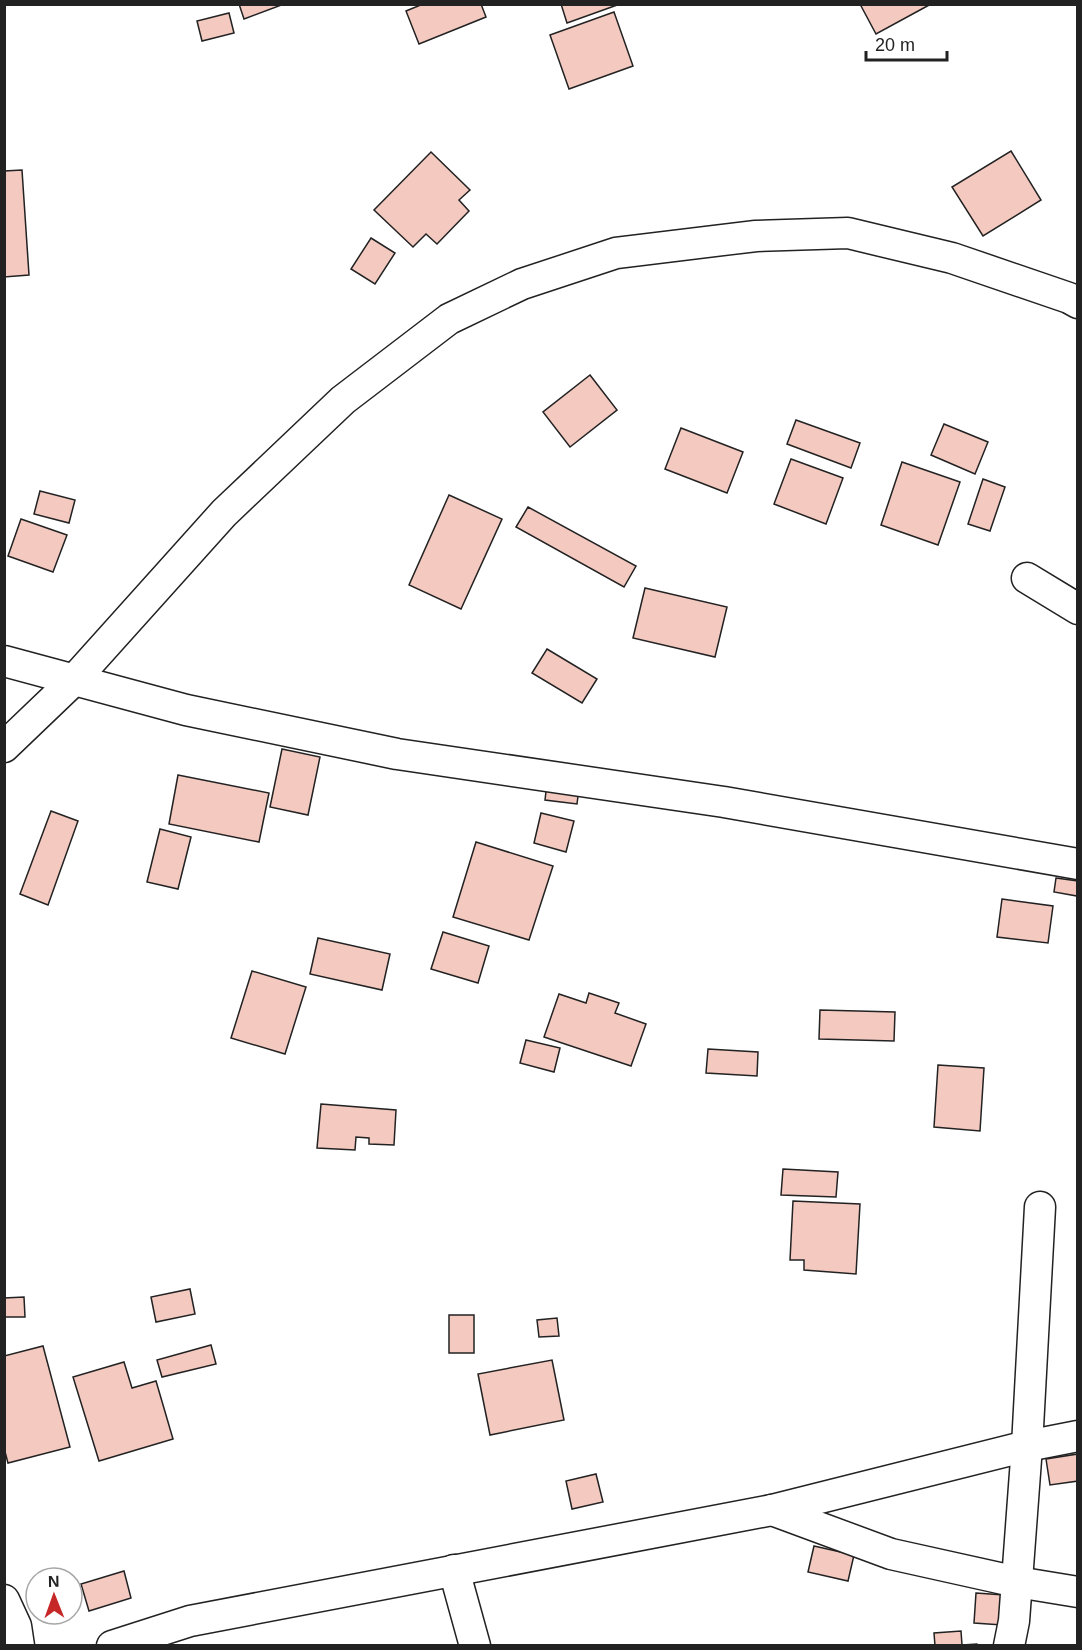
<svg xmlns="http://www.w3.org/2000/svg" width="1082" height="1650" font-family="Arial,sans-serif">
	<rect width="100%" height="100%" fill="#fff"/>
	<g fill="#f3c9c0" stroke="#222" stroke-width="1.5">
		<polygon points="239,4 284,4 244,19"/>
		<polygon points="423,4 481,4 486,17 419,44 406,11"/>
		<polygon points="561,4 620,4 567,23"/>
		<polygon points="860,4 931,4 876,34"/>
		<polygon points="614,12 633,66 569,89 550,35"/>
		<polygon points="229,13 234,33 202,41 197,21"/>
		<polygon points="1011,151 1041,200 983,236 952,187"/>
		<polygon points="431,152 470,190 459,200 469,211 437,244 426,234 413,247 374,210"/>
		<polygon points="22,170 29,275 4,277 4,171"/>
		<polygon points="371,238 395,253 375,284 351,269"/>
		<polygon points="590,375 617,410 570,447 543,412"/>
		<polygon points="796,420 860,443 851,468 787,444"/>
		<polygon points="944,424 988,442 975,474 931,455"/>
		<polygon points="681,428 743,452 727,493 665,469"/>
		<polygon points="791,459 843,478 826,524 774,504"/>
		<polygon points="902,462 960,482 938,545 881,525"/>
		<polygon points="983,479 1005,487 990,531 968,524"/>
		<polygon points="40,491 75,500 69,523 34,514"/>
		<polygon points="449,495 502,519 461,609 409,585"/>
		<polygon points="528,507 636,566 624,587 516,527"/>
		<polygon points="21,519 67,535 53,572 8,556"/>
		<polygon points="645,588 727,607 715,657 633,638"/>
		<polygon points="547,649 597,679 582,703 532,673"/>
		<polygon points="282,749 320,757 308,815 270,807"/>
		<polygon points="178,775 269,793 259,842 169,824"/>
		<polygon points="547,783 579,788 577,804 545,800"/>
		<polygon points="51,811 78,821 48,905 20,894"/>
		<polygon points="541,813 574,821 566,852 534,843"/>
		<polygon points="160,829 191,837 178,889 147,882"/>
		<polygon points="476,842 553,866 529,940 453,917"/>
		<polygon points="1056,878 1078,881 1077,896 1054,892"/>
		<polygon points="1002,899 1053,906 1048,943 997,937"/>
		<polygon points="443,932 489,946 478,983 431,969"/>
		<polygon points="318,938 390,954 382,990 310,974"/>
		<polygon points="252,971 306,987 285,1054 231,1038"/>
		<polygon points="589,993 619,1003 615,1013 646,1024 631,1066 544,1037 559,994 586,1003"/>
		<polygon points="820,1010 895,1012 894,1041 819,1039"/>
		<polygon points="526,1040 560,1048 554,1072 520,1063"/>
		<polygon points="708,1049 758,1052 757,1076 706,1073"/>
		<polygon points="938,1065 984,1068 980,1131 934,1127"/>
		<polygon points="321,1104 396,1110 394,1145 369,1144 369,1138 356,1137 355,1150 317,1148"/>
		<polygon points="783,1169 838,1172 836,1197 781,1195"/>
		<polygon points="793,1201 860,1204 856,1274 804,1270 804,1260 790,1260"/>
		<polygon points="190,1289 195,1314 156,1322 151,1297"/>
		<polygon points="24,1297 25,1317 4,1317 4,1298"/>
		<rect x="449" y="1315" width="25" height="38"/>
		<polygon points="557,1318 559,1336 539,1337 537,1320"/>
		<polygon points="211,1345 216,1364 162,1377 157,1360"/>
		<polygon points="43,1346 70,1447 8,1463 4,1448 4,1356"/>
		<polygon points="552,1360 564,1420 490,1435 478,1374"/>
		<polygon points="124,1362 132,1388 156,1381 173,1439 99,1461 73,1377"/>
		<polygon points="1078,1454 1078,1481 1050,1485 1046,1459"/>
		<polygon points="596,1474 603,1502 572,1509 566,1481"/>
		<polygon points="814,1546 854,1555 848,1581 808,1572"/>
		<polygon points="124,1571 131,1598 89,1611 81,1584"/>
		<polygon points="976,1593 1004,1595 1002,1625 974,1623"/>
		<polygon points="961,1631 962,1645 977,1644 978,1646 935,1646 934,1633"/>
	</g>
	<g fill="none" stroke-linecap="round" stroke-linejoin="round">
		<g stroke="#222" stroke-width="33">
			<g id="minor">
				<polyline points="1027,578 1078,609"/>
				<polyline points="4,661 186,710 397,754 724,802 1078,864"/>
				<polyline points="4,747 74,680 224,513 343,400 449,319 522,284 616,253 756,236 848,233 952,258 1069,298 1078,303"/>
				<polyline points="772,1510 891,1554 1017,1582 1078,1592"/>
				<polyline points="454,1570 475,1646"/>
				<polyline points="4,1600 16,1626 19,1646"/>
				<polyline points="112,1646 190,1621 772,1510 1027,1446 1078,1436"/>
				<polyline points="1009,1646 1014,1621 1027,1446 1040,1207"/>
			</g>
		</g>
		<use href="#minor" stroke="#fff" stroke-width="30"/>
	</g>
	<rect width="1082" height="1650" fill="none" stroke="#222222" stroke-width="12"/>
	<g transform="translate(54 1596) rotate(359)"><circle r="28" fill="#ffffff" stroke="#a7a7a7" stroke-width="1.5"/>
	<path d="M0-4.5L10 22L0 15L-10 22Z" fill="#c62828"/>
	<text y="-9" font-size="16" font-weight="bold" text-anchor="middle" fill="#222222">N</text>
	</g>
	<path d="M866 51v9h81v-9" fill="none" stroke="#222222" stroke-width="3"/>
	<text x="875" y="51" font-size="18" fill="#222222" stroke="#ffffff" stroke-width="4.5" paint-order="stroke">20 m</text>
</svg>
